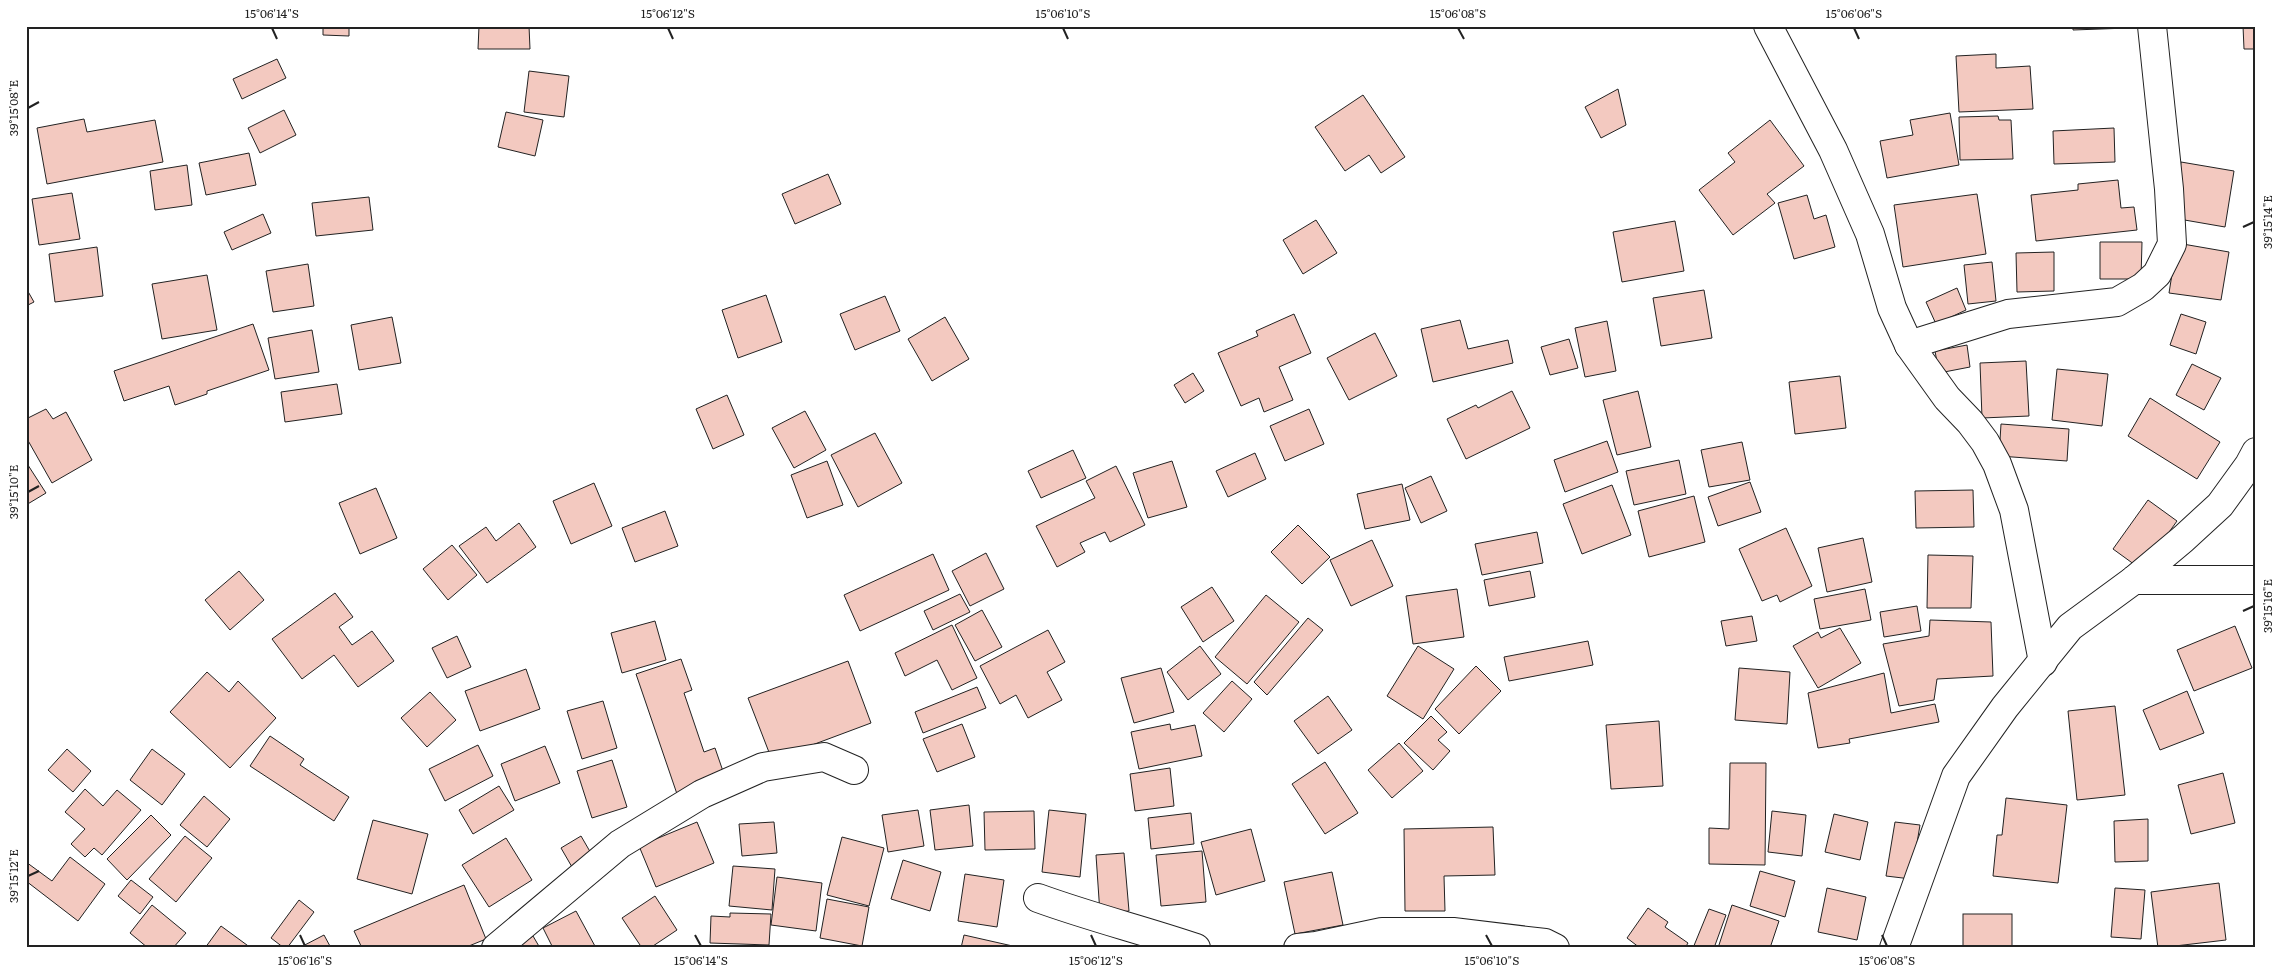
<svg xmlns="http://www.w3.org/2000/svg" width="2282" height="974" font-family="Literata,serif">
	<rect width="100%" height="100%" fill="#fff"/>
	<g fill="#f3c9c0" stroke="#222">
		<polygon points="323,26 349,26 349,36 323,35"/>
		<polygon points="479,26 529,26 530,49 478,49"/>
		<polygon points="2073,26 2128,26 2128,28 2073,30"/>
		<polygon points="2243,26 2256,26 2256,49 2244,49"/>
		<polygon points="1996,54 1996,68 2030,66 2033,109 1959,112 1956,56"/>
		<polygon points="277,59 286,78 242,99 233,79"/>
		<polygon points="529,71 569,76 564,117 524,112"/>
		<polygon points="1618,89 1626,125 1601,138 1585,107"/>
		<polygon points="1363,95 1405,157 1381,173 1369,155 1345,171 1315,127"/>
		<polygon points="284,110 296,135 260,153 248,128"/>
		<polygon points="506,112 543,120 535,156 498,147"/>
		<polygon points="1950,113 1959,165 1887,178 1880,141 1913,135 1910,120"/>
		<polygon points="1998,116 1999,120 2011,120 2013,159 1960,160 1959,117"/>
		<polygon points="84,119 87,132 155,120 163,162 47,184 37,128"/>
		<polygon points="1770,120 1804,166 1767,194 1775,203 1733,235 1699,190 1735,162 1728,153"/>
		<polygon points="2114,128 2115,162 2054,164 2053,131"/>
		<polygon points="249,153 256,185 206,195 199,163"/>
		<polygon points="2181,162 2234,171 2225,227 2173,218"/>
		<polygon points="187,165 192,205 155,210 150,171"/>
		<polygon points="828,174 841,204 795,224 782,194"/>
		<polygon points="2118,180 2121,208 2134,207 2137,230 2036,241 2031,195 2078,190 2078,184"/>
		<polygon points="72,193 80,239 39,245 32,199"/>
		<polygon points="1977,194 1986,254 1903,267 1894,205"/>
		<polygon points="1807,195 1814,219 1826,215 1835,247 1794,259 1778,203"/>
		<polygon points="369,197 373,230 316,236 312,203"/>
		<polygon points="263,214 271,233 232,250 224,232"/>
		<polygon points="1316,220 1337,253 1303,274 1283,240"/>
		<polygon points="1675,221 1684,271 1622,282 1613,232"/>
		<polygon points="2100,242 2142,242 2141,279 2100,279"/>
		<polygon points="2177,243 2229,252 2221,300 2169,293"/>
		<polygon points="97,247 103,296 55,302 49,254"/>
		<polygon points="2054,252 2054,291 2017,292 2016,253"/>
		<polygon points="1992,262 1996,301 1968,304 1964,265"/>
		<polygon points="308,264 314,306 273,312 266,271"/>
		<polygon points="207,275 217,330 162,339 152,284"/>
		<polygon points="26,288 34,302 26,306"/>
		<polygon points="1957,288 1966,310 1936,324 1926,302"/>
		<polygon points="1704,290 1712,338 1661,346 1653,298"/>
		<polygon points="766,295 782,342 738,358 722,310"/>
		<polygon points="885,296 900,331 855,350 840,314"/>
		<polygon points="1294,314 1311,353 1279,367 1293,400 1264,412 1259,398 1241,406 1218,353 1258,336 1256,331"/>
		<polygon points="2181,314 2206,322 2196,354 2170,345"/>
		<polygon points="392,317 401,363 359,370 351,325"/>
		<polygon points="945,317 969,359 932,381 908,339"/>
		<polygon points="1460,320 1468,349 1508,340 1513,363 1433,382 1421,329"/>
		<polygon points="1607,321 1616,371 1585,377 1575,328"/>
		<polygon points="253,324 269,370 207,391 207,394 175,405 169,386 124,401 114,371"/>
		<polygon points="312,330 319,372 275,379 268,338"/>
		<polygon points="1375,333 1397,376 1349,400 1327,358"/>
		<polygon points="1569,339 1578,368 1550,375 1541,347"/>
		<polygon points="1967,345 1970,367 1939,373 1935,351"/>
		<polygon points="2026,361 2029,416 1982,418 1980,363"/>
		<polygon points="2192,364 2221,378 2204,410 2176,395"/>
		<polygon points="2057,369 2108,374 2102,426 2052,420"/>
		<polygon points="1193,373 1204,391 1185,403 1174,385"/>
		<polygon points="1840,376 1846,428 1795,434 1789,382"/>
		<polygon points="337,384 342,414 285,422 281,392"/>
		<polygon points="1512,391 1530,428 1466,459 1447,419 1476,405 1478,408"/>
		<polygon points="1638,391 1651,447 1617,455 1603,400"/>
		<polygon points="727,395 744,435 713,449 696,409"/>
		<polygon points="2150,398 2220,442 2197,479 2128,436"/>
		<polygon points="46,409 53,419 66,412 92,460 52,483 26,437 26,419"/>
		<polygon points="1309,409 1324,444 1285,461 1270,426"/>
		<polygon points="805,411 826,450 794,468 772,428"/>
		<polygon points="2001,424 2069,429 2067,461 1999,456"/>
		<polygon points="875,433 902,483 858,507 831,455"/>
		<polygon points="1607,441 1618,472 1565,492 1554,460"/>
		<polygon points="1742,442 1750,480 1709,487 1701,450"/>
		<polygon points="1073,450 1086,478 1041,498 1028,471"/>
		<polygon points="1255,453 1266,479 1228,497 1216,471"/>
		<polygon points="1679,460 1686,494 1634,505 1626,471"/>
		<polygon points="827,461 843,505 807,518 791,475"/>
		<polygon points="1172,461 1187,507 1148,518 1133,473"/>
		<polygon points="26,462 46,493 26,505"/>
		<polygon points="1116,466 1145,525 1110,542 1105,532 1080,543 1085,552 1057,567 1036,526 1095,498 1086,481"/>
		<polygon points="1431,476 1447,511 1421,523 1405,488"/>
		<polygon points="1750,482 1761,512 1718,526 1708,497"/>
		<polygon points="594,483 612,526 571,544 553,501"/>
		<polygon points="1402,484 1410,520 1365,529 1357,494"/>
		<polygon points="1612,485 1631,535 1582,554 1563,504"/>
		<polygon points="376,488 397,538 360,554 339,503"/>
		<polygon points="1973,490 1974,527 1916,528 1915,491"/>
		<polygon points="1694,496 1705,542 1649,557 1638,511"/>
		<polygon points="2148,500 2177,521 2142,570 2113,549"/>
		<polygon points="665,511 678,546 635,562 622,528"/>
		<polygon points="519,523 536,547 487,583 459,546 486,527 496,541"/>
		<polygon points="1298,525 1330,557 1302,584 1271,552"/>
		<polygon points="1786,528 1812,586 1780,602 1777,595 1762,601 1739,549"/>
		<polygon points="1537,532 1543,563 1482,575 1475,544"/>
		<polygon points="1863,538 1872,582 1827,592 1818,548"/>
		<polygon points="1372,540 1393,586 1351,606 1330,560"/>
		<polygon points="452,545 477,575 448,600 423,569"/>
		<polygon points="986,553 1004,589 970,606 952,571"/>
		<polygon points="933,554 949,590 860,631 844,595"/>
		<polygon points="1928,555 1973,556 1971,608 1927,608"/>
		<polygon points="239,571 264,600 230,630 205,600"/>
		<polygon points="1530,571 1535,597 1489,606 1484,580"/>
		<polygon points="1212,587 1234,621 1203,642 1181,607"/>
		<polygon points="1457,589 1464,637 1413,644 1406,596"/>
		<polygon points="1865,589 1871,620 1820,629 1814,599"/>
		<polygon points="335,593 353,617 339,627 352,645 372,631 394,661 358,687 334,655 302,679 272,639"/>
		<polygon points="960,594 970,612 933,630 924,611"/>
		<polygon points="1266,595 1299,622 1247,684 1215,657"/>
		<polygon points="1917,606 1921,631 1884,637 1880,612"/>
		<polygon points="982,610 1002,647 975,661 955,625"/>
		<polygon points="1752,616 1757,641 1726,646 1721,621"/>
		<polygon points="1308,618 1323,630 1267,695 1254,682"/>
		<polygon points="1930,620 1991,622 1993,676 1937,679 1934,700 1899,706 1883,644 1929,636"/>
		<polygon points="655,621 666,660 622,673 611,633"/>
		<polygon points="952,625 977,678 952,690 937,660 905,676 895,653"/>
		<polygon points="2235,626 2252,668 2194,691 2177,650"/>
		<polygon points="1840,628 1861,663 1818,688 1793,646 1818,632 1821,638"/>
		<polygon points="1048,630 1065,662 1047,672 1062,700 1028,718 1016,695 1000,704 980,666"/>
		<polygon points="457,636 471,667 447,678 432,648"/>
		<polygon points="1588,641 1593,665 1509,681 1504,657"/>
		<polygon points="1200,646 1221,674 1188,700 1167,672"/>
		<polygon points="1418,646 1454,669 1423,719 1387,696"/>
		<polygon points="681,659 692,690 684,693 704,752 715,748 725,777 677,794 636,674"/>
		<polygon points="848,661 871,723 772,760 748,698"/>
		<polygon points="1476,666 1501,691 1459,734 1435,709"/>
		<polygon points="1161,668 1174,712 1134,723 1121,678"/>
		<polygon points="1739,668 1790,672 1787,724 1735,720"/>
		<polygon points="526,669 540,709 480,731 465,691"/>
		<polygon points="207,672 229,692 238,681 276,718 230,768 170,712"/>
		<polygon points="1884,673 1891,713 1935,704 1939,722 1849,739 1850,743 1818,748 1808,693"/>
		<polygon points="1232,681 1252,699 1224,732 1203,713"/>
		<polygon points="977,687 986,708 923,733 915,712"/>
		<polygon points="2187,691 2204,733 2160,750 2143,710"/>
		<polygon points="430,692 456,720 427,747 401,718"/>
		<polygon points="1328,696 1352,730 1318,754 1294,721"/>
		<polygon points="603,701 617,748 582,759 567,711"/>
		<polygon points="2115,706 2125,795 2077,800 2068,711"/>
		<polygon points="1431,716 1447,732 1438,740 1450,751 1433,770 1404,743"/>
		<polygon points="1659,721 1663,786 1611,789 1606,725"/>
		<polygon points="962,724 975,757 937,772 923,739"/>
		<polygon points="1170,724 1171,730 1195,725 1202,756 1139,769 1131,732"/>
		<polygon points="270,736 304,759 300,765 349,797 334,821 250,766"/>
		<polygon points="1399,743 1423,771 1392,798 1368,770"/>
		<polygon points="478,745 493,776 445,801 429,769"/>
		<polygon points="545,746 560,783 515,801 501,764"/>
		<polygon points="67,749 91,771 73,792 48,770"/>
		<polygon points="152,749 185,774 162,805 130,780"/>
		<polygon points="612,760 627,807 592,818 577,771"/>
		<polygon points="1325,762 1358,813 1325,834 1292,784"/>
		<polygon points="1730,763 1766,763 1765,865 1709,864 1709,828 1729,829"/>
		<polygon points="1170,768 1174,806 1135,811 1130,774"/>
		<polygon points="2223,773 2235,823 2191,834 2178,785"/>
		<polygon points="499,786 514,810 473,834 459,810"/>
		<polygon points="85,789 103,806 117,790 141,810 102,855 94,848 85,857 71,844 85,829 65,812"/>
		<polygon points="204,796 230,819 207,847 180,825"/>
		<polygon points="2006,798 2067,805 2058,883 1993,876 1997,835 2002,835"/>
		<polygon points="969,805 973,846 935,850 930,810"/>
		<polygon points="918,810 924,846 888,852 882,815"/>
		<polygon points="1049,810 1086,814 1080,877 1042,872"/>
		<polygon points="1034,811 1035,849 985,850 984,812"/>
		<polygon points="1772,811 1806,815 1802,856 1768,852"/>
		<polygon points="1191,813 1194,844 1151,849 1148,818"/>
		<polygon points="1834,814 1868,822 1860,860 1825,852"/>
		<polygon points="151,815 171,835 127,880 107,859"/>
		<polygon points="2148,819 2148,861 2115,862 2114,821"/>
		<polygon points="373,820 428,834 412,894 357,879"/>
		<polygon points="697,822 714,863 656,887 639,846"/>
		<polygon points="774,822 777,853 742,856 739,824"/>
		<polygon points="1895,822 1920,825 1911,879 1886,876"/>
		<polygon points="1493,827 1495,875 1444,876 1445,911 1405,911 1404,829"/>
		<polygon points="1251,829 1265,881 1216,895 1201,842"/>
		<polygon points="185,836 212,858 176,902 149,879"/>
		<polygon points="581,836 592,855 572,867 561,848"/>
		<polygon points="842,837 884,848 869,906 827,895"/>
		<polygon points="506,838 532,880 489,907 462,865"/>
		<polygon points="1202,851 1206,902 1161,906 1156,855"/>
		<polygon points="1124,853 1129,911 1100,914 1096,855"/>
		<polygon points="70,857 105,884 78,921 26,881 26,862 52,881"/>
		<polygon points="903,860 941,872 930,911 891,899"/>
		<polygon points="733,866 775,869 772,910 729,906"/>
		<polygon points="1760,871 1795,881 1785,917 1750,906"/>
		<polygon points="1332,872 1343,925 1295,934 1284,882"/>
		<polygon points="965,874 1004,880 997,927 958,921"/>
		<polygon points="777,877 822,883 816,931 771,925"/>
		<polygon points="131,880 153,897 140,914 118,896"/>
		<polygon points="2219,883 2226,940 2158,948 2151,892"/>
		<polygon points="464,885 486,939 464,948 362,948 354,931"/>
		<polygon points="1827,888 1866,897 1857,940 1818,932"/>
		<polygon points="2115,888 2145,890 2141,939 2111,937"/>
		<polygon points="655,896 677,930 650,948 642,948 622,918"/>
		<polygon points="827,899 869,907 862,946 820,938"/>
		<polygon points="299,900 314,912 287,948 284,948 271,938"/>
		<polygon points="152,905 186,933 173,948 148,948 130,933"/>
		<polygon points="1732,905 1779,921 1770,948 1718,948"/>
		<polygon points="1648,908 1668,922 1665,927 1688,943 1685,948 1640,948 1627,938"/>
		<polygon points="1709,909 1726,915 1714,948 1693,948"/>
		<polygon points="576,911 596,948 553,948 543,928"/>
		<polygon points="730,913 771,914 769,945 710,943 711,916 730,917"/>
		<rect x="1963" y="914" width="49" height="34"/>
		<polygon points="221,926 251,948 205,948"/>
		<polygon points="324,935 331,948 299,948"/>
		<polygon points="964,935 1017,947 1017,948 961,948"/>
		<polygon points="533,936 540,948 515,948"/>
	</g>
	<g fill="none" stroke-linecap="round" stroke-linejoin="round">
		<g stroke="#222" stroke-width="30">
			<g id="minor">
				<polyline points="1768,26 1833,150 1870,234 1892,308 1909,345 1947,398 1970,422 1985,442 1997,464 2014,510 2043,662"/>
				<polyline points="1909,345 2008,314 2117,302 2143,287 2157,274 2172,244 2169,189 2152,26"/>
				<polyline points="2134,580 2256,580"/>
				<path d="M1038,898c52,19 105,32 158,50"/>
				<polyline points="496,948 620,844 702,794 763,767 824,757 854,770"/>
				<polyline points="1298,948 1316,946 1382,932 1453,932 1545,943 1555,948"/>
				<polyline points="1894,948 1956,776 2005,707 2070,627 2134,580 2183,539 2220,505 2249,465 2256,452"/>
			</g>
		</g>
		<use href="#minor" stroke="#fff" stroke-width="28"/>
	</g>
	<path fill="none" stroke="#222" stroke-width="2" d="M272,28l5,11M668,28l5,11M1063,28l5,11M1458,28l6,11M1854,28l5,11M28,108l11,-6M2243,227l11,-5M28,492l11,-6M2243,611l11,-5M28,876l11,-5M300,935l5,11M695,935l6,11M1091,935l5,11M1486,935l6,11M1882,935l5,11"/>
	<rect width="2282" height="974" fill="none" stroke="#ffffff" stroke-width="55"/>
	<rect x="28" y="28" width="2226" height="918" fill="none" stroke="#222" stroke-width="2"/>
	<g font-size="12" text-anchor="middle" fill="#222">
		<text x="272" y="18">15°06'14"S</text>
		<text x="668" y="18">15°06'12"S</text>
		<text x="1063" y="18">15°06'10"S</text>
		<text x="1458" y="18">15°06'08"S</text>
		<text x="1854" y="18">15°06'06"S</text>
		<text transform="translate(14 108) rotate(-90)" y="4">39°15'08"E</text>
		<text transform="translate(2268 222) rotate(-90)" y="4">39°15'14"E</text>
		<text transform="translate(14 492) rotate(-90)" y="4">39°15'10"E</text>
		<text transform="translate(2268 606) rotate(-90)" y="4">39°15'16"E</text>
		<text transform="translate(14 876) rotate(-90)" y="4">39°15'12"E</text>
		<text x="305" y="965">15°06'16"S</text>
		<text x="701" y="965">15°06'14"S</text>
		<text x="1096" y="965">15°06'12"S</text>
		<text x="1492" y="965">15°06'10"S</text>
		<text x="1887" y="965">15°06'08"S</text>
	</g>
</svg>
